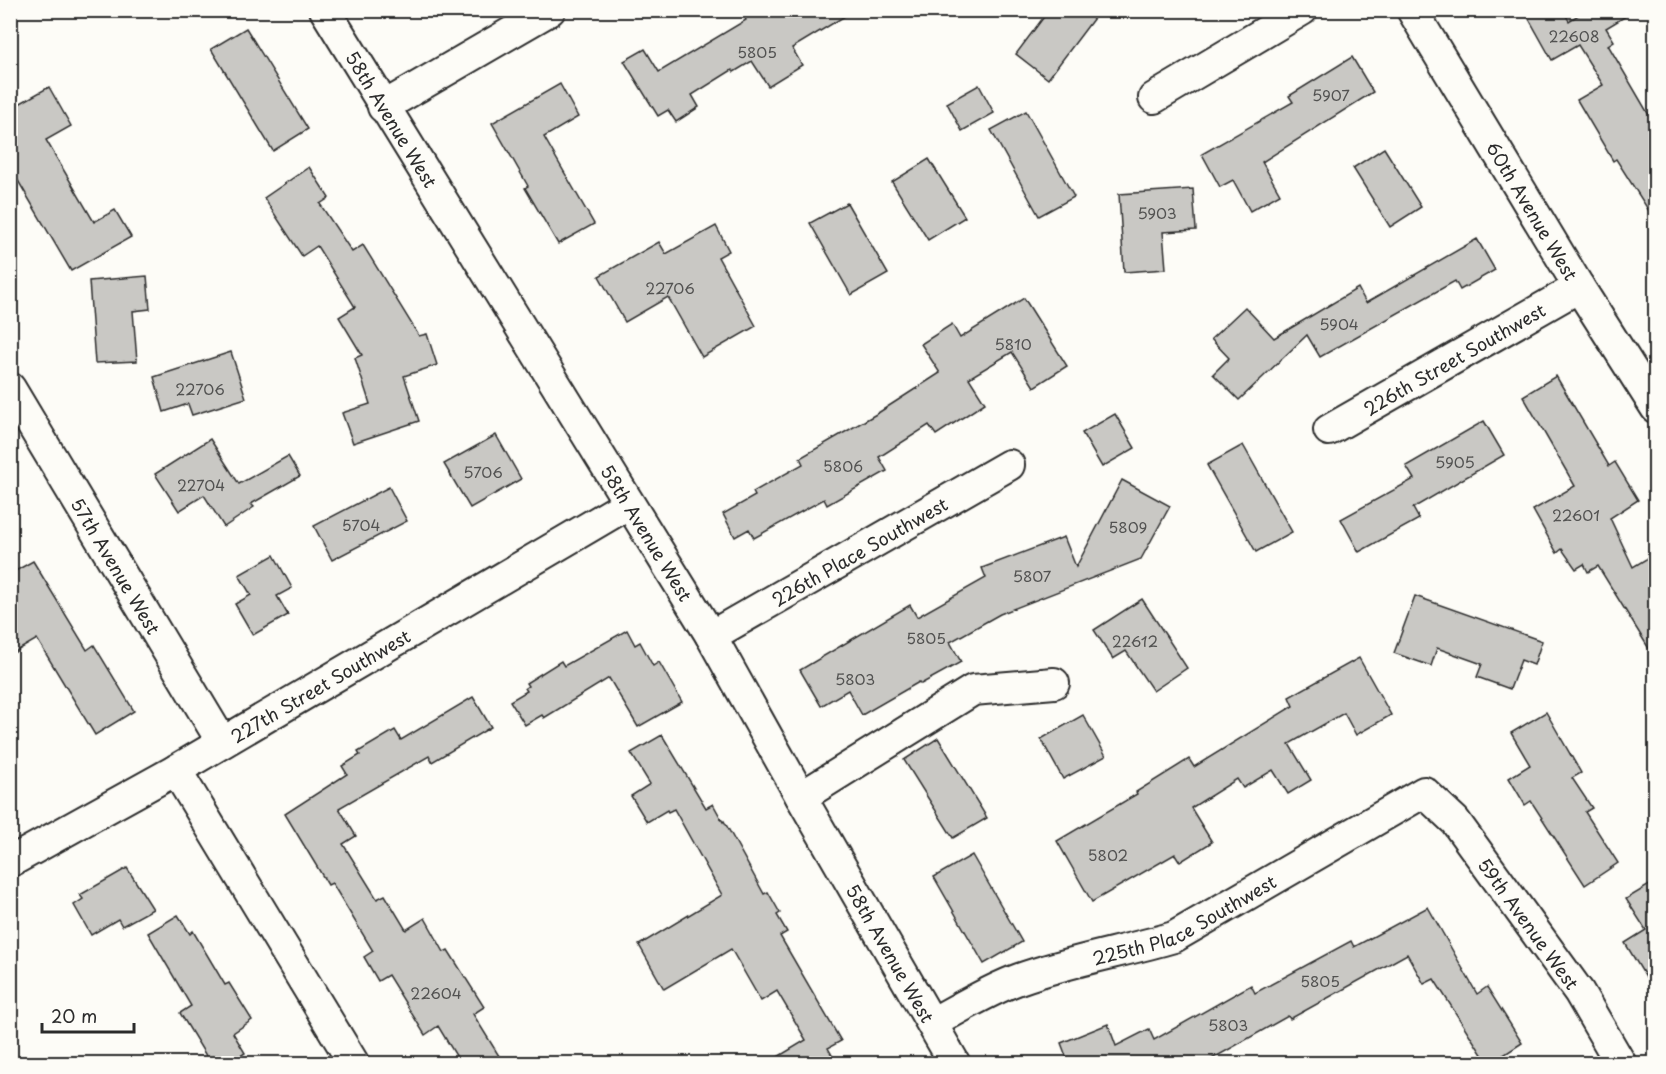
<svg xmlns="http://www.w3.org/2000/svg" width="1666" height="1074" font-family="'Playpen Sans',sans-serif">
	<rect width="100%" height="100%" fill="#fdfcf7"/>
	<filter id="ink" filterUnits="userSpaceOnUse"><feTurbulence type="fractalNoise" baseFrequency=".0167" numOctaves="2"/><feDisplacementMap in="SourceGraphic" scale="12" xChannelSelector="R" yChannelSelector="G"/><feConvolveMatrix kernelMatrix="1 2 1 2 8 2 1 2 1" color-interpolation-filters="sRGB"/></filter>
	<g filter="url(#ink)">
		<g fill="#c9c8c4" stroke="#2b2b2b" stroke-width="1.5">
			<polygon points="741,10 855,10 792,48 802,65 768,86 752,61 734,72 732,70 692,95 699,107 676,122 668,110 658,116 624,61 645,49 659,72 746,20"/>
			<polygon points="1049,10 1100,10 1048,79 1016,54"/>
			<polygon points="1524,10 1563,10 1569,21 1586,10 1636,10 1606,28 1614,41 1608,45 1656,127 1656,222 1616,159 1613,161 1577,100 1603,85 1578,45 1552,60"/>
			<polygon points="246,28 308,129 273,151 211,49"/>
			<polygon points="1352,57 1373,92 1262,162 1280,194 1250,211 1233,180 1220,187 1202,154 1293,102 1289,96"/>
			<polygon points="560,84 578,117 544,137 594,224 558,244 525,188 528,186 492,123"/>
			<polygon points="979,85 994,113 962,131 947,103"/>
			<polygon points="49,87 71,126 46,140 94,222 115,210 131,237 71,271 10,167 10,109"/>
			<polygon points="1026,111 1074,197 1039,216 991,130"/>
			<polygon points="1384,148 1421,207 1390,227 1353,168"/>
			<polygon points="929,159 965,217 928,240 892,182"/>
			<polygon points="309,167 329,198 320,204 352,252 363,245 419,336 427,334 437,365 404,376 419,421 353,443 342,413 370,404 355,358 362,355 339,317 355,307 317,246 302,256 264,198"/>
			<polygon points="1193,189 1196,230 1163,232 1166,269 1124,272 1119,194"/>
			<polygon points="847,203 888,274 851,295 810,223"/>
			<polygon points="716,226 729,251 718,257 756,326 702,357 668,297 625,322 599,276 659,242 666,254"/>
			<polygon points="1477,239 1495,270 1460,290 1455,281 1320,357 1307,335 1239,400 1213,374 1229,358 1211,339 1245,307 1274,338 1358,288 1366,303"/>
			<polygon points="147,276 150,309 133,311 137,361 95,363 89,281"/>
			<polygon points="1024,298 1067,366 1034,387 1012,352 969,378 985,403 936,435 929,425 879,457 887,471 827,505 824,499 754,538 749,529 735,537 723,514 755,496 753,492 803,464 800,458 878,413 940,373 921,344 952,324 960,338"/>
			<polygon points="231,352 246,398 192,415 188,404 164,412 154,377"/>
			<polygon points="1556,376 1609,466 1615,462 1638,500 1610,518 1633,567 1656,553 1656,660 1598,566 1588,572 1584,564 1576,569 1562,549 1557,553 1533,510 1575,486 1523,396"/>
			<polygon points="1115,414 1135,448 1102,467 1082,433"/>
			<polygon points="1484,421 1504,455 1413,508 1419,519 1359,552 1341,519 1414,479 1406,466"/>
			<polygon points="496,435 521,479 470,508 444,464"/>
			<polygon points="210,439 239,484 288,456 300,476 251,504 254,507 224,527 204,495 179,511 155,474"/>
			<polygon points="1243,445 1292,532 1256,552 1207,465"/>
			<polygon points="1122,480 1170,506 1141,559 1000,614 950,642 961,662 921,684 919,682 862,715 848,690 821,706 800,670 910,605 917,617 986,578 982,568 1064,537 1076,567"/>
			<polygon points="389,487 407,521 332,560 314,526"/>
			<polygon points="274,555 292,588 277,596 288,615 253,635 235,604 251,595 239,575"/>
			<polygon points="33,561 87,650 94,645 134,711 95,735 37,639 10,655 10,574"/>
			<polygon points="1415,596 1542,641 1534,665 1521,660 1510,689 1477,677 1482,664 1437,648 1431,666 1394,653"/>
			<polygon points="1142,599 1187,668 1153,691 1126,651 1113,659 1094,630"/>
			<polygon points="627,630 635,645 640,642 653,666 659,662 682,702 638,727 609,678 544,718 542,715 525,725 510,701 527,691 525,688 528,686 526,683 561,661 564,666"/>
			<polygon points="1359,658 1391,715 1356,735 1344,713 1289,744 1311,780 1288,794 1273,770 1243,788 1237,779 1191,808 1212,842 1180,862 1175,854 1092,902 1057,841 1137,794 1136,792 1189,759 1194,767 1293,706 1289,697"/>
			<polygon points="473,697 491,727 432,762 429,756 339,808 356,836 343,844 377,899 385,895 406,930 425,918 444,952 448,950 484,1007 473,1014 504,1064 461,1064 438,1026 425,1035 388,975 378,981 364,957 373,951 332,883 328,885 285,814 347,774 342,766 360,755 358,752 395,730 401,740"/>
			<polygon points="1546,712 1581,773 1572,778 1592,808 1585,812 1618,863 1585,885 1531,801 1525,805 1509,778 1530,765 1511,733"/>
			<polygon points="1083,715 1106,756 1063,779 1041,739"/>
			<polygon points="662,735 706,808 713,804 723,822 724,821 764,894 768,892 780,913 777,915 787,932 780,936 841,1041 828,1048 837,1064 766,1064 806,1040 777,991 761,1001 731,949 664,989 639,945 722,895 674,809 668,812 667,810 647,822 631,796 650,784 631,753"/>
			<polygon points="938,738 987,818 953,838 904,760"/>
			<polygon points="972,855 1022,942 984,964 934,877"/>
			<polygon points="127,868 153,909 122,926 118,919 91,935 74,905 83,899 80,895"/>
			<polygon points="1656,881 1656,994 1625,943 1646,930 1626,899"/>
			<polygon points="1428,907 1477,994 1487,987 1522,1043 1490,1064 1488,1064 1434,979 1424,984 1407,954 1290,1019 1288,1016 1203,1064 1069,1064 1061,1043 1108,1024 1116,1046 1149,1029 1154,1040 1251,985 1255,993 1351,941 1354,947"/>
			<polygon points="178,915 190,934 193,931 225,985 229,983 252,1020 233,1033 245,1053 228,1064 211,1064 180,1013 191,1006 148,933"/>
		</g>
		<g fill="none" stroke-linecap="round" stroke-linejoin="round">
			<g stroke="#2b2b2b" stroke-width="34">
				<g id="minor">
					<path id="s1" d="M325,10l386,626 90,161 154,267"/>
					<path id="s2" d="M1412,10l167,277 77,121"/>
					<polyline points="1154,98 1302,10"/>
					<polyline points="383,107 550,10"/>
					<path id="s3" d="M10,388l212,354"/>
					<path id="s4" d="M1329,430l250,-143"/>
					<path id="s5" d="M711,636l298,-171"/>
					<polyline points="176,770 354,1064"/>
					<polyline points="801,797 973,690 1054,683"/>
					<path id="s6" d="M10,862l166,-92 452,-266"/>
					<path id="s7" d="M932,1023c28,-15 57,-33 87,-44 50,-18 103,-27 155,-42l250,-145 31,29 124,171 42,72"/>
				</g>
			</g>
			<use href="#minor" stroke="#fdfcf7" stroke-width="30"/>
		</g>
	</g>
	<g text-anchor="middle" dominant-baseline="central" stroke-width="4.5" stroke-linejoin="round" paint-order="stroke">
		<g font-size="15" fill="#525251">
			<text x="1574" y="35">22608</text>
			<text x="757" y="51">5805</text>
			<text x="1331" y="94">5907</text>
			<text x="1157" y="212">5903</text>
			<text x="670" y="287">22706</text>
			<text x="1339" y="323">5904</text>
			<text x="1013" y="343">5810</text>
			<text x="200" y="388">22706</text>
			<text x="1455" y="461">5905</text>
			<text x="843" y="465">5806</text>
			<text x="483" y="471">5706</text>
			<text x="201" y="484">22704</text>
			<text x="1576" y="514">22601</text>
			<text x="361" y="524">5704</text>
			<text x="1128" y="526">5809</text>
			<text x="1032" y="575">5807</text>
			<text x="926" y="637">5805</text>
			<text x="1135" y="640">22612</text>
			<text x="855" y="678">5803</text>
			<text x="1108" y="854">5802</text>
			<text x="1320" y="980">5805</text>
			<text x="436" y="992">22604</text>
			<text x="1228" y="1024">5803</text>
		</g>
		<g font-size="18" fill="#2b2b2b" stroke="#fdfcf7">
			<text stroke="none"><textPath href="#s1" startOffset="128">58th Avenue West</textPath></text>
			<text stroke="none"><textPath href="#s2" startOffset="234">60th Avenue West</textPath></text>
			<text stroke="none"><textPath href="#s4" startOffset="144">226th Street Southwest</textPath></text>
			<text stroke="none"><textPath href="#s1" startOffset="614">58th Avenue West</textPath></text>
			<text stroke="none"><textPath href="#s5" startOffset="171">226th Place Southwest</textPath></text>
			<text stroke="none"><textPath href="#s3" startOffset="207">57th Avenue West</textPath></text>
			<text stroke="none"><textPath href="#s6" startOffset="357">227th Street Southwest</textPath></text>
			<text stroke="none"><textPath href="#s7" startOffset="274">225th Place Southwest</textPath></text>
			<text stroke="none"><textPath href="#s7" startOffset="716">59th Avenue West</textPath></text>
			<text stroke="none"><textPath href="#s1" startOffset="1100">58th Avenue West</textPath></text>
		</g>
	</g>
	<rect width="1666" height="1074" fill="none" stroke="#fdfcf7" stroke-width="36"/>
	<rect x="18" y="18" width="1630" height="1038" fill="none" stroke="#2b2b2b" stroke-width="2" filter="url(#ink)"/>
	<path d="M42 1023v9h92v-9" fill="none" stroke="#2b2b2b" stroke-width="3"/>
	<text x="51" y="1023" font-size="18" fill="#2b2b2b" stroke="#fdfcf7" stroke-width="4.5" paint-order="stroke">20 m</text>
</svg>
